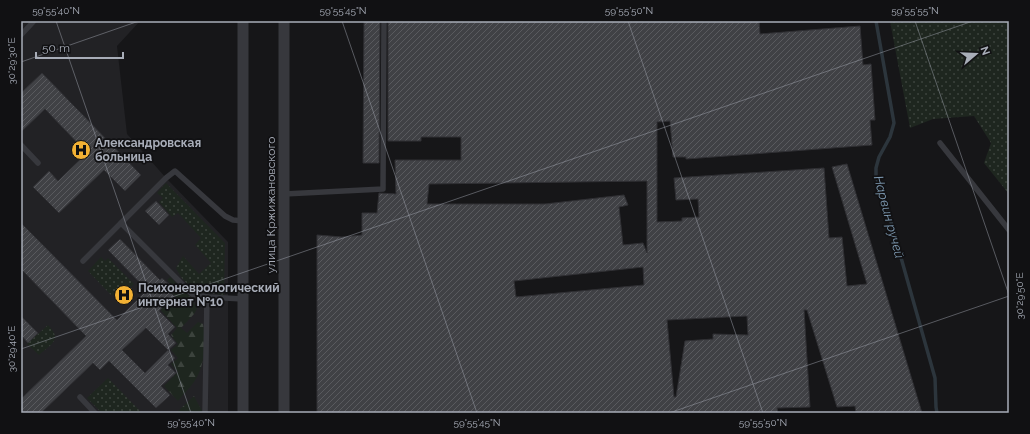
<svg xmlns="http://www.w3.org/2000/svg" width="1030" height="434" font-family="Raleway,sans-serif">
	<defs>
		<pattern id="grass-dots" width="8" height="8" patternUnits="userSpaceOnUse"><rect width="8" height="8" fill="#1e261f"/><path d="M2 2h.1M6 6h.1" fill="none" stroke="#3c433d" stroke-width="1.8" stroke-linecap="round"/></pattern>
		<pattern id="forest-firs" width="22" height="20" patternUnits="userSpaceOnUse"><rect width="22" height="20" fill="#1e261f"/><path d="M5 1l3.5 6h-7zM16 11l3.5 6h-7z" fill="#3c433d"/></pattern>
		<pattern id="building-hatch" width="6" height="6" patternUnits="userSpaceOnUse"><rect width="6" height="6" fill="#404145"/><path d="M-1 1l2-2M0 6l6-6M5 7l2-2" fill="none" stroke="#595a5e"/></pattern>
	</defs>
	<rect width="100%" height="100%" fill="#161618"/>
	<polygon fill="#222225" points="21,21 140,21 117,46 127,134 166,178 228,242 228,413 21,413"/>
	<g fill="url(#grass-dots)">
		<polygon points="890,21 1009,21 1009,194 984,163 991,143 974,116 933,119 910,128"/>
		<path d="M166,183l59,60 -1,52c-23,-3 -37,-4 -48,-27l7,-12 16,18 12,-11 -16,-18 6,-7 -23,-25 -6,4 -13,-15 4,-4 -6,-5z"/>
		<polygon points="101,257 105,261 108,258 134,284 122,296 111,295 88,271"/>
		<path d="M48,325c15,15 3,19 -9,30l-12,-11z"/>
		<polygon points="108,378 142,413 102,413 87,398"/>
	</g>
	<g fill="url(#forest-firs)">
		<path d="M170,277l20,20 7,12 -3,5 -13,14 6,5 11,-11 5,2c3,18 2,43 -9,58 -5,7 -11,12 -16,19l-14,-15 14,-14 -7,-8 7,-6 -7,-8 7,-6 -7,-9 6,-7 -20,-22 8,-8 6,5 5,-6 -5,-6 2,-4 -6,-7z"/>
		<polygon points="194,396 203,413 176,413"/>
	</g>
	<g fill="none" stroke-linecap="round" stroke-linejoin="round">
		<polyline stroke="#2c353c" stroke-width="3.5" points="876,21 894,123 890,137 879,157 876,168 876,176 887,208 935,378 936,407 937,413"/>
	</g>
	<g fill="url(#building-hatch)" stroke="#303034" fill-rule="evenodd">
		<polygon points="364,21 380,21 379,163 363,163"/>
		<path d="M388,21h371l1,13 100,-8 3,39 8,-1 4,56h-5l2,25 -186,14v-2h-13l-3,-36 -13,1v100l25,-1v-3l17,-1 -1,-18 -22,1 -2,-22 150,-10 5,70 13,-1 5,49 20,-2 -35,-117 15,-3 75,249h-66l-1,-7 -18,1 -30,-97h-3l6,97 -33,1 1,5h-461v-178l25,2 20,-2v-22h15l2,-20 17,1 -1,-34h66v-23h-40v4h-33zM647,181v72l-4,-10 -20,2 -4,-38 9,-2 -4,-10 -79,9h-118l2,-20zM643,267l1,18 -128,12 -2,-16zM747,316l1,19 -35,-1v5l-28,2 -9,56h-2l-7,-77z"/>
		<polygon points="42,73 141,175 125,191 104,170 59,213 33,187 49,171 58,181 87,153 45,109 21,132 21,93"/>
		<polygon points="156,201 169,215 159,225 145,211"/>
		<polygon points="21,223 117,320 147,290 108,250 120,239 160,280 162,278 172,287 168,290 174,296 159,311 175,327 168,334 176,343 168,350 146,328 122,350 145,373 168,350 175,358 168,365 176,373 161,386 170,395 156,408 109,361 100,370 93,363 41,413 21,413 21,399 86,336 21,269"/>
		<polygon points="21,316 38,333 28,343 21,335"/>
	</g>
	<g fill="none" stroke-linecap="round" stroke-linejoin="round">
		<g stroke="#37383d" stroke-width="5.5">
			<polyline points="21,35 34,21"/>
			<polyline points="940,143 1009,230"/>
			<polyline points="21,145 38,163"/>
			<polyline points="284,194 383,189 384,21"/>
			<polyline points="121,223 192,294 207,297 243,299"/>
			<polyline points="83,261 166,178 175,171 225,216 233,220 243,221"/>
			<polyline points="80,397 95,413"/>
			<polyline points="205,413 207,297"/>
		</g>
		<g stroke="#37383d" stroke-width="11">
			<polyline points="243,413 243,21"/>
			<polyline points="284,413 284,21"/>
		</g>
	</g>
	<path fill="none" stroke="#a8adb8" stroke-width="1" stroke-opacity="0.45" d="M56,21l135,392M342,21l135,392M628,21l135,392M915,21l94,274M21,62l118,-41M21,349l952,-328M669,413l340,-117"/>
	<defs>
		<g id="hospital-disc" transform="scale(1)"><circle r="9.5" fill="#f2b134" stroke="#111113"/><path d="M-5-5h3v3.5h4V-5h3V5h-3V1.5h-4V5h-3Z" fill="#111"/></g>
	</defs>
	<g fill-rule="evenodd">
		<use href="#hospital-disc" x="81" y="150"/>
		<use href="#hospital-disc" x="124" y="295"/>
	</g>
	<g text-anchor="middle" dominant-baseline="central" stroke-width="3.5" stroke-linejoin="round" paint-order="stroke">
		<g font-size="12" font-weight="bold" fill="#a8adb8" stroke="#111113" text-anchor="start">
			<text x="95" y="143">Александровская<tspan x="95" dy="14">больница</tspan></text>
			<text x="138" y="288">Психоневрологический<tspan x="138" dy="14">интернат №10</tspan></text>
		</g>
		<g font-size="12" fill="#a8adb8" stroke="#111113">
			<text transform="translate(271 205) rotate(-90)">улица Кржижановского</text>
		</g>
		<g font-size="13" font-style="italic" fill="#7f9bb3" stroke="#111113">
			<text transform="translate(889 217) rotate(75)">Нарвин ручей</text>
		</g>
	</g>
	<rect width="1030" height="434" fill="none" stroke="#111113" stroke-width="44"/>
	<g transform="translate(976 54) rotate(71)" stroke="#111113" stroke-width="3" paint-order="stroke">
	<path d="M0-3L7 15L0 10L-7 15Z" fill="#a8adb8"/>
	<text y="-6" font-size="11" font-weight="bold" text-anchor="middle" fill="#a8adb8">N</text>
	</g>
	<path d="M36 52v6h87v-6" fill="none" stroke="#a8adb8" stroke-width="2"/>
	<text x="42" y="52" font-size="12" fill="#a8adb8" stroke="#111113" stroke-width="3" paint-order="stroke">50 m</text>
	<rect x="22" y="22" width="986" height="390" fill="none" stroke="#a8adb8" stroke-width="1.5"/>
	<g font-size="10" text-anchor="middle" fill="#a8adb8">
		<text x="56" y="14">59°55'40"N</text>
		<text x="343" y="14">59°55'45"N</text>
		<text x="629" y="14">59°55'50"N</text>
		<text x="915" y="14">59°55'55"N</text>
		<text transform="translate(11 61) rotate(-90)" y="4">30°29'30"E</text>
		<text transform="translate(1019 296) rotate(-90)" y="4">30°29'50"E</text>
		<text transform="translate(11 349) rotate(-90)" y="4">30°29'40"E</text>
		<text x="191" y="426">59°55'40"N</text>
		<text x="477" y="426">59°55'45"N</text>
		<text x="763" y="426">59°55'50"N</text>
	</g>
</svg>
